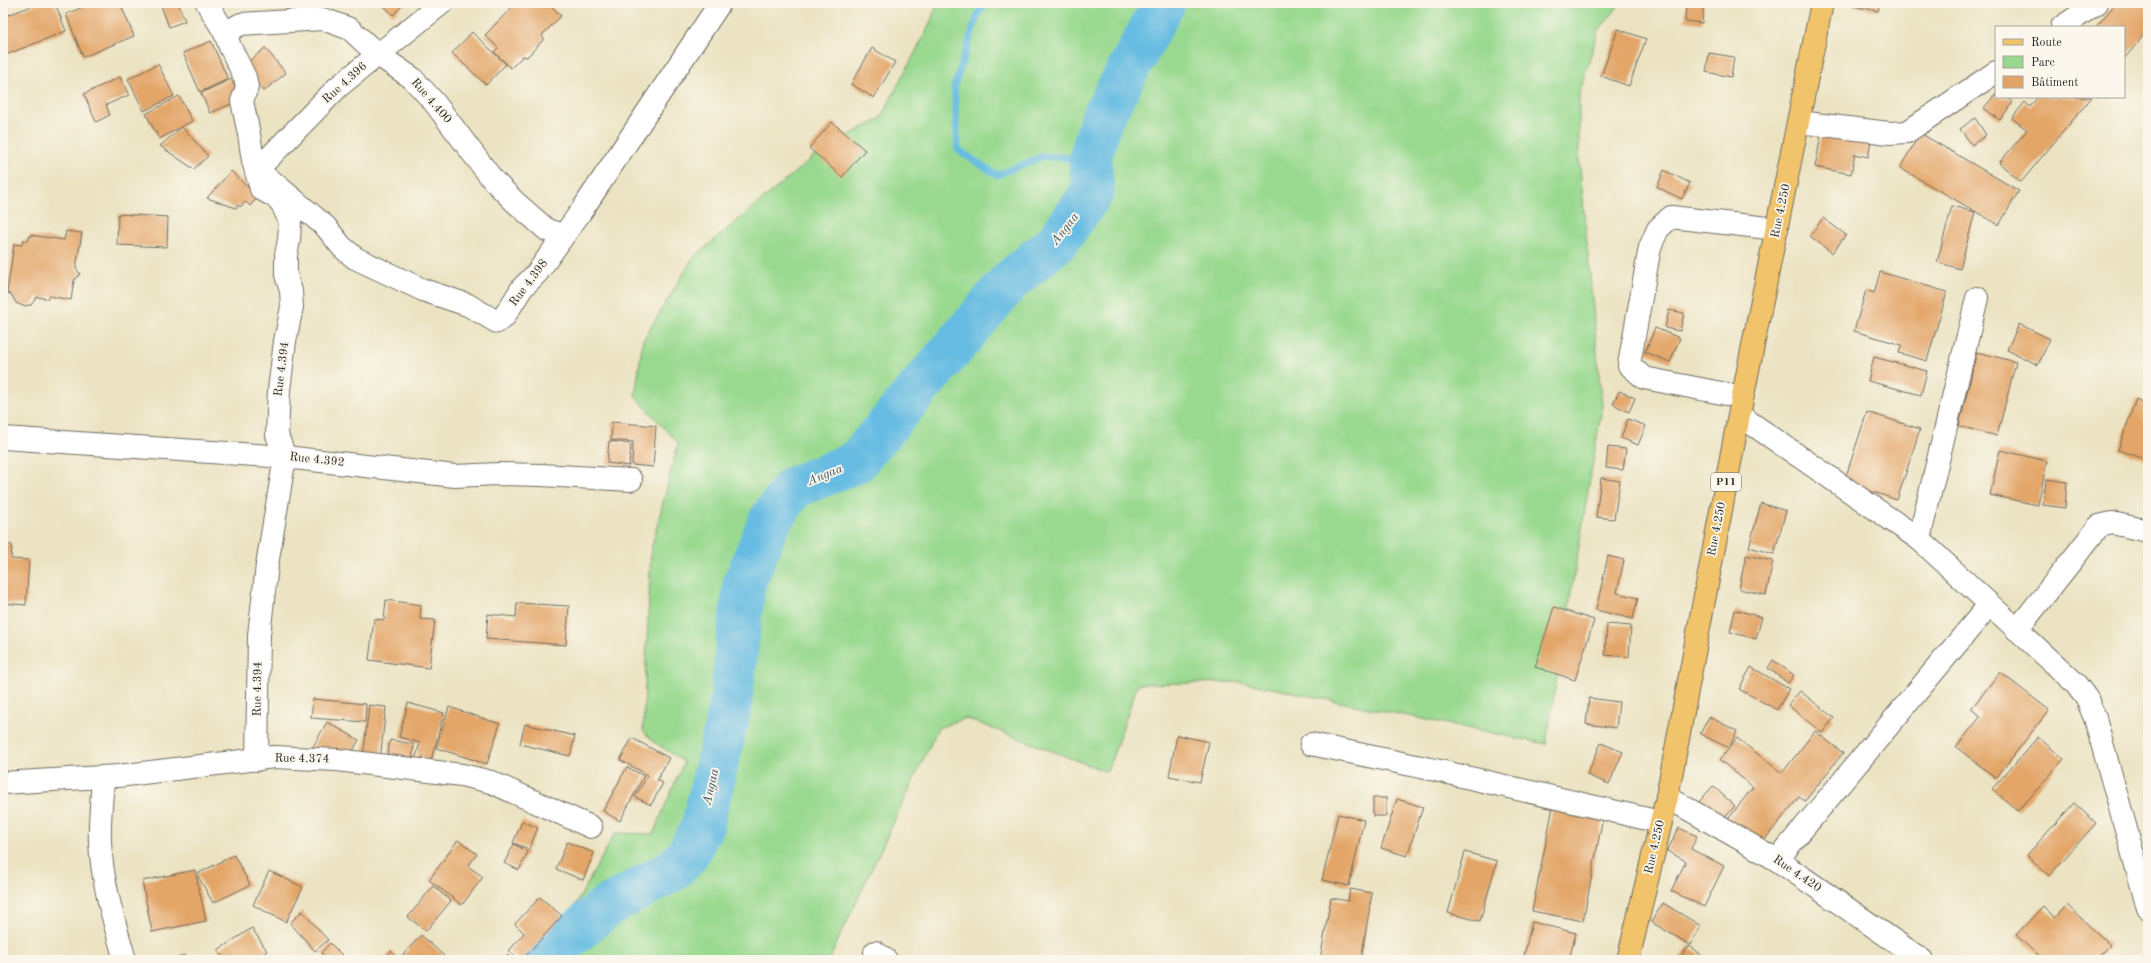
<svg xmlns="http://www.w3.org/2000/svg" width="2151" height="963" font-family="'Old Standard TT',serif">
	<rect width="100%" height="100%" fill="#fbf7ec"/>
	<filter id="ink" filterUnits="userSpaceOnUse"><feTurbulence type="fractalNoise" baseFrequency=".025" numOctaves="2"/><feDisplacementMap in="SourceGraphic" scale="8" xChannelSelector="R" yChannelSelector="G"/><feConvolveMatrix kernelMatrix="1 2 1 2 8 2 1 2 1" color-interpolation-filters="sRGB"/></filter>
	<filter id="wash" filterUnits="userSpaceOnUse"><feTurbulence type="fractalNoise" baseFrequency=".012" numOctaves="4" result="noise"/><feDisplacementMap in="SourceGraphic" scale="16" xChannelSelector="R" yChannelSelector="G"/><feGaussianBlur stdDeviation="0.9" result="paint"/><feColorMatrix in="noise" values="0 0 0 0 0 0 0 0 0 0 0 0 0 0 0 0 0 1.4 0 .05"/><feComposite in="paint" operator="in"/></filter>
	<g filter="url(#wash)">
		<rect width="100%" height="100%" fill="#ebe3c2"/>
		<polygon fill="#99d98f" stroke="#62825d" points="938,3 1621,3 1598,31 1579,95 1579,156 1602,407 1546,744 1241,682 1138,684 1107,772 965,718 938,728 829,960 534,960 556,941 615,833 653,834 684,762 654,742 643,731 651,550 678,443 635,396 643,340 693,258 825,147 880,119 927,30"/>
		<g fill="none" stroke-linecap="round" stroke-linejoin="round">
			<polyline stroke="#66bce2" stroke-width="7" points="986,3 978,14 954,87 958,150 997,175 1044,156 1090,160"/>
			<polyline stroke="#66bce2" stroke-width="43" points="543,960 606,907 672,871 686,857 702,827 730,709 744,584 769,522 793,488 856,462 1011,280 1057,242 1093,191 1090,160 1101,120 1164,3"/>
		</g>
		<g id="blocks">
			<g fill="#e3a567">
				<polygon points="40,3 55,3 66,31 3,56 3,17"/>
				<polygon points="93,3 120,3 134,36 83,57 66,14"/>
				<polygon points="160,3 178,3 185,21 169,27"/>
				<polygon points="381,3 405,3 393,15"/>
				<polygon points="516,3 548,3 561,16 542,35 544,39 527,57 523,56 511,68 494,52 498,48 485,35"/>
				<polygon points="1686,3 1704,3 1702,23 1685,21"/>
				<polygon points="1854,3 1880,3 1878,11 1853,6"/>
				<polygon points="2116,3 2148,3 2148,30 2124,59 2124,27 2096,27"/>
				<polygon points="1618,29 1646,39 1629,86 1601,76"/>
				<polygon points="472,32 506,64 486,85 452,53"/>
				<polygon points="211,41 228,79 200,92 183,53"/>
				<polygon points="265,48 286,73 264,91 243,66"/>
				<polygon points="872,48 895,62 874,98 851,84"/>
				<polygon points="1709,53 1734,57 1731,77 1706,72"/>
				<polygon points="158,64 174,96 144,111 128,79"/>
				<polygon points="120,77 129,95 106,105 110,115 96,122 84,94"/>
				<polygon points="231,79 241,100 210,113 201,93"/>
				<polygon points="1996,93 1996,97 2007,97 2013,102 2000,120 1984,108"/>
				<polygon points="179,96 192,121 159,139 146,114"/>
				<polygon points="2038,97 2092,97 2021,182 1999,163 2027,130 2012,118 2025,102 2030,107"/>
				<polygon points="1975,118 1986,135 1972,145 1960,129"/>
				<polygon points="832,122 865,150 842,177 809,148"/>
				<polygon points="1823,125 1872,135 1868,157 1855,154 1851,174 1815,167"/>
				<polygon points="182,127 208,156 194,169 160,146"/>
				<polygon points="1920,133 2019,191 1999,225 1900,168"/>
				<polygon points="1664,170 1690,183 1682,199 1657,187"/>
				<polygon points="231,171 258,197 250,206 246,202 240,207 238,205 236,208 207,198"/>
				<polygon points="1952,206 1975,212 1960,269 1937,262"/>
				<polygon points="118,214 168,217 167,247 117,245"/>
				<polygon points="1823,218 1846,235 1832,253 1810,236"/>
				<polygon points="66,231 82,233 76,268 80,274 74,280 71,300 49,296 48,299 37,297 31,305 23,306 16,303 11,294 7,293 14,244 22,245 23,240 28,241 30,235 64,240"/>
				<polygon points="1880,272 1947,292 1927,361 1899,353 1902,345 1854,331 1866,290 1874,293"/>
				<polygon points="1669,310 1684,313 1680,331 1665,328"/>
				<polygon points="2019,324 2050,339 2038,365 2007,350"/>
				<polygon points="1655,328 1680,338 1670,362 1645,352"/>
				<polygon points="1977,352 2016,362 1997,436 1959,426"/>
				<polygon points="1874,357 1927,371 1921,395 1868,381"/>
				<polygon points="1619,391 1635,398 1629,412 1613,404"/>
				<polygon points="2136,399 2148,404 2148,460 2118,450"/>
				<polygon points="1867,412 1920,429 1897,500 1844,482"/>
				<polygon points="1628,419 1646,426 1638,445 1621,438"/>
				<polygon points="612,422 656,426 653,467 632,465 633,442 611,440"/>
				<polygon points="609,441 631,444 629,466 607,463"/>
				<polygon points="1608,447 1626,449 1623,470 1606,468"/>
				<polygon points="2000,450 2047,461 2038,505 1990,495"/>
				<polygon points="1601,478 1620,481 1614,519 1596,517"/>
				<polygon points="2046,479 2067,482 2065,508 2043,505"/>
				<polygon points="1761,503 1786,511 1774,554 1749,547"/>
				<polygon points="3,544 12,545 11,559 29,560 26,605 3,603"/>
				<polygon points="1746,555 1773,561 1766,595 1739,589"/>
				<polygon points="1608,556 1624,560 1617,593 1638,598 1633,619 1596,610"/>
				<polygon points="386,600 421,605 420,619 435,620 429,668 369,660 374,619 384,620"/>
				<polygon points="517,603 569,606 566,645 486,639 488,614 516,617"/>
				<polygon points="1554,607 1594,620 1575,680 1535,667"/>
				<polygon points="1735,610 1762,617 1756,639 1730,632"/>
				<polygon points="1607,624 1631,626 1629,657 1605,655"/>
				<polygon points="1773,660 1794,675 1788,683 1768,668"/>
				<polygon points="1751,667 1789,689 1777,710 1739,689"/>
				<polygon points="2000,672 2049,710 1996,778 1956,747 1981,716 1971,709"/>
				<polygon points="1800,691 1834,718 1822,733 1788,705"/>
				<polygon points="1589,698 1619,702 1616,728 1586,724"/>
				<polygon points="313,699 366,704 365,722 311,718"/>
				<polygon points="408,703 444,713 428,772 413,767 420,743 399,737"/>
				<polygon points="369,705 386,707 379,769 362,767"/>
				<polygon points="449,707 500,724 487,764 436,748"/>
				<polygon points="1709,717 1737,731 1729,748 1700,734"/>
				<polygon points="327,722 359,740 343,768 311,750"/>
				<polygon points="525,724 575,736 570,756 520,744"/>
				<polygon points="1815,731 1843,753 1805,801 1799,797 1758,848 1726,822 1753,787 1720,760 1737,738 1782,773"/>
				<polygon points="1177,735 1209,742 1200,782 1169,776"/>
				<polygon points="2038,737 2064,759 2018,811 1992,789"/>
				<polygon points="632,738 669,758 657,780 663,783 651,805 635,797 648,775 620,760"/>
				<polygon points="390,740 414,744 411,768 386,764"/>
				<polygon points="1601,743 1623,752 1609,784 1587,775"/>
				<polygon points="627,767 644,776 620,821 603,811"/>
				<polygon points="1713,786 1735,806 1719,824 1697,804"/>
				<rect x="1373" y="798" width="13" height="18"/>
				<polygon points="1397,799 1423,807 1407,856 1381,848"/>
				<polygon points="1554,802 1604,812 1583,921 1532,911"/>
				<polygon points="2074,803 2096,823 2049,876 2027,855"/>
				<polygon points="1338,814 1364,820 1349,886 1322,880"/>
				<polygon points="522,821 538,828 529,849 513,843"/>
				<polygon points="1679,828 1697,836 1691,849 1724,866 1704,907 1671,891 1686,861 1667,851"/>
				<polygon points="458,840 477,854 468,866 483,877 462,905 429,880"/>
				<polygon points="567,842 594,853 583,880 556,869"/>
				<polygon points="514,844 528,852 519,870 504,863"/>
				<polygon points="1465,852 1497,861 1480,921 1448,913"/>
				<polygon points="234,855 250,885 213,903 197,874"/>
				<polygon points="195,870 206,921 152,932 142,881"/>
				<polygon points="269,871 303,887 286,922 253,905"/>
				<polygon points="433,886 451,901 426,931 408,917"/>
				<polygon points="1350,889 1372,893 1361,960 1320,960 1331,898 1348,901"/>
				<polygon points="540,897 562,916 522,960 519,960 509,951 524,933 515,924"/>
				<polygon points="1663,903 1701,926 1690,945 1651,922"/>
				<polygon points="2067,905 2110,945 2096,960 2043,960 2016,935 2043,906 2055,918"/>
				<polygon points="302,911 328,940 315,951 290,923"/>
				<polygon points="1532,922 1576,933 1569,960 1523,960"/>
				<polygon points="252,928 267,951 254,960 224,960 218,950"/>
				<polygon points="421,935 444,956 440,960 383,960 391,951 399,959"/>
				<polygon points="330,943 347,960 328,960 321,953"/>
				<polygon points="1689,946 1707,960 1678,960"/>
				<polygon points="184,955 186,960 171,960"/>
				<polygon points="507,955 513,960 503,960"/>
			</g>
		</g>
	</g>
	<g filter="url(#ink)">
		<use href="#blocks" fill-opacity="0" stroke="#6e6b60" stroke-width="1"/>
		<g fill="none" stroke-linecap="round" stroke-linejoin="round">
			<g stroke="#6e6b60" stroke-width="24">
				<g id="minor">
					<polyline points="207,3 225,33 230,47 245,77 247,87 242,101 249,134 253,161 261,189 277,198 282,204 290,222 289,240 286,255 286,275 291,291 292,307 285,341 279,390 277,435 285,457 267,565 259,635 257,760"/>
					<polyline points="442,3 338,87 256,171 274,183 326,227 342,247 355,258 423,290 468,305 497,322 504,317 522,288 537,273 582,210 720,3"/>
					<polyline points="2062,27 2097,3"/>
					<polyline points="225,33 241,24 323,19 350,29 377,54 412,78 434,102 493,180 515,202 547,230 562,235"/>
					<polyline points="1799,122 1889,133 1907,132 1996,72"/>
					<polyline points="1742,397 1644,378 1629,365 1650,247 1658,229 1671,217 1777,229"/>
					<polyline points="1739,415 1919,539 2075,683 2087,699 2095,718 2148,908"/>
					<polyline points="3,438 285,457 455,476 498,474 541,475 631,480"/>
					<polyline points="1919,539 1977,298"/>
					<polyline points="2017,630 2099,526 2112,523 2148,531"/>
					<polyline points="1311,744 1440,771 1660,822"/>
					<path d="M103,777c-1,21 -4,44 -3,65 2,41 14,79 25,118"/>
					<polyline points="3,783 118,776 274,757 337,760 462,775 491,782 591,827"/>
					<polyline points="1667,797 1777,860 1922,960"/>
					<polyline points="1777,860 1989,605"/>
					<polyline points="875,952 886,960"/>
				</g>
			</g>
			<g stroke="#6e6b60" stroke-width="24">
				<polyline id="major" points="1628,960 1667,797 1739,415 1822,3"/>
			</g>
			<use href="#minor" stroke="#fff" stroke-width="22"/>
			<use href="#major" stroke="#f1c36a" stroke-width="22"/>
		</g>
	</g>
	<g text-anchor="middle" dominant-baseline="central" stroke-width="3.5" stroke-linejoin="round" paint-order="stroke">
		<rect fill="#fbf7ec" stroke="#696865" stroke-width="1" x="1711" y="473" width="30" height="18" rx="3"/>
		<g font-size="11" font-weight="bold" fill="#2b2b2b">
			<text x="1726" y="482">P11</text>
		</g>
		<g font-size="12" fill="#2b2b2b" stroke="#fbf7ec">
			<text transform="translate(345 83) rotate(-42)">Rue 4.396</text>
			<text transform="translate(431 101) rotate(49)">Rue 4.400</text>
			<text transform="translate(1781 211) rotate(-78)">Rue 4.250</text>
			<text transform="translate(529 283) rotate(-53)">Rue 4.398</text>
			<text transform="translate(282 369) rotate(-83)">Rue 4.394</text>
			<text transform="translate(317 460) rotate(6)">Rue 4.392</text>
			<text transform="translate(1717 529) rotate(-79)">Rue 4.250</text>
			<text transform="translate(258 689) rotate(-89)">Rue 4.394</text>
			<text transform="translate(302 759) rotate(1)">Rue 4.374</text>
			<text transform="translate(1655 847) rotate(-77)">Rue 4.250</text>
			<text transform="translate(1797 874) rotate(34)">Rue 4.420</text>
		</g>
		<g font-size="13" font-style="italic" fill="#3d5662" stroke="#fbf7ec">
			<text transform="translate(1065 229) rotate(-52)">Angaa</text>
			<text transform="translate(825 475) rotate(-22)">Angaa</text>
			<text transform="translate(711 787) rotate(-77)">Angaa</text>
		</g>
	</g>
	<rect width="2151" height="963" fill="none" stroke="#fbf7ec" stroke-width="16"/>
	<rect x="1995" y="26" width="130" height="72" fill="#fbf7ec" stroke="#a8a59f"/>
	<rect x="2003" y="39" width="20" height="6" fill="#f1c36a" stroke="#a8a59f"/>
	<text x="2031" y="46" font-size="12" fill="#2b2b2b">Route</text>
	<rect x="2003" y="56" width="20" height="12" fill="#99d98f" stroke="#a8a59f"/>
	<text x="2031" y="66" font-size="12" fill="#2b2b2b">Parc</text>
	<rect x="2003" y="76" width="20" height="12" fill="#e3a567" stroke="#a8a59f"/>
	<text x="2031" y="86" font-size="12" fill="#2b2b2b">Bâtiment</text>
</svg>
